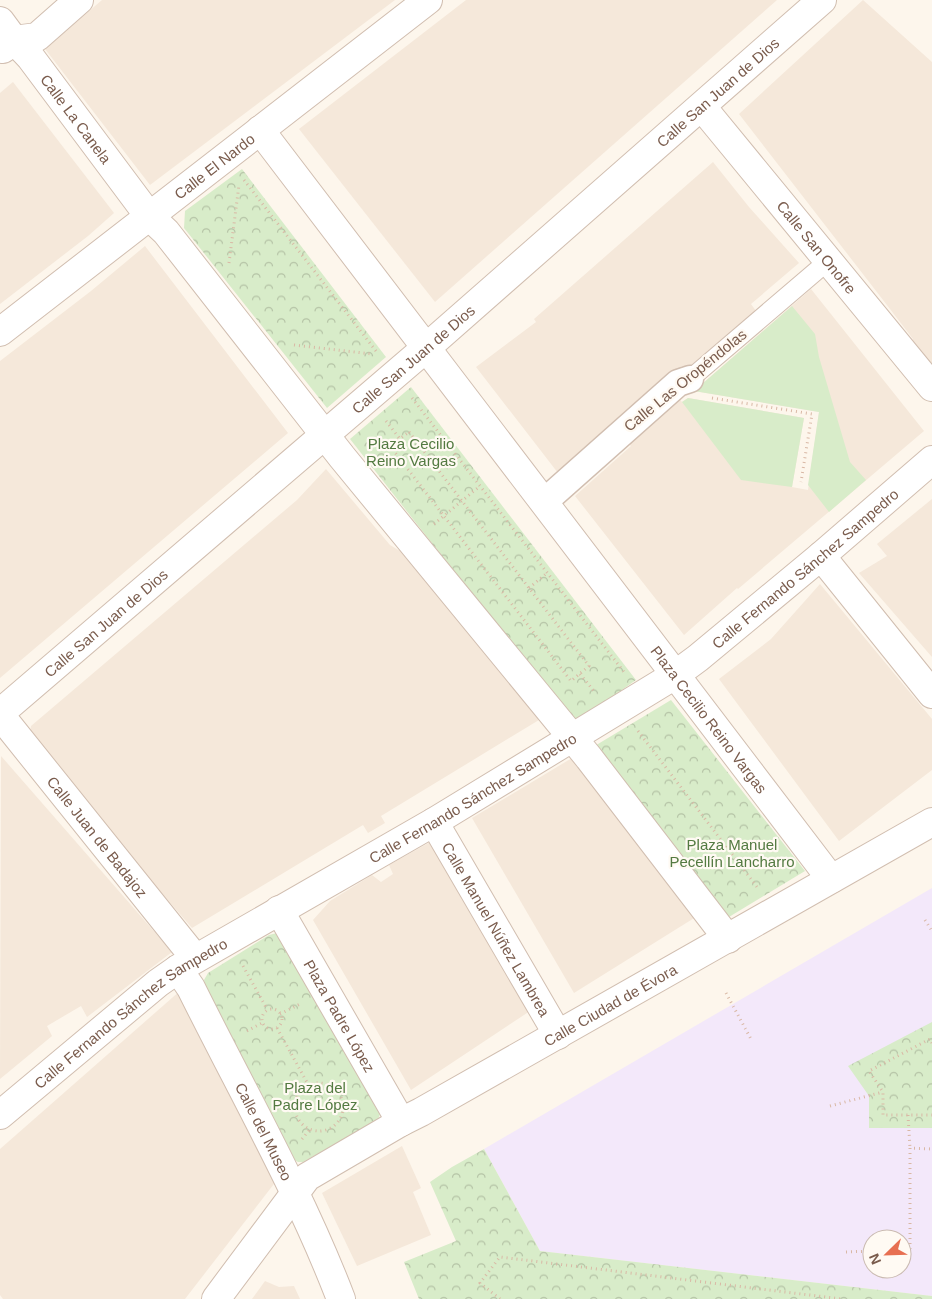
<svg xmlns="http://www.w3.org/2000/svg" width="932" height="1299" font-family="Arial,sans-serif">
	<defs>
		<pattern id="forest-crowns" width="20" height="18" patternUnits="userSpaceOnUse" patternTransform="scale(1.25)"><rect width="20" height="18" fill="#d8ecc9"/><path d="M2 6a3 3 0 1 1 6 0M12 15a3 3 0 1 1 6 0" fill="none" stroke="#b4c2a5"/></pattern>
	</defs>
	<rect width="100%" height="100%" fill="#fdf6ec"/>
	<g fill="#f5e8da">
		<polygon points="102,0 395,0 150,185 45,49"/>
		<polygon points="466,0 777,0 435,302 299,129"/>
		<polygon points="863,0 932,62 932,368 910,342 913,339 890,309 739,114"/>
		<polygon points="13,82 114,213 88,236 0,304 0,93"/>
		<polygon points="713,162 749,207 799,263 751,304 756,311 687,372 682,366 558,473 476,367 536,322 534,319"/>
		<polygon points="145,246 288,433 0,678 0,361 91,291"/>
		<polygon points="811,289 924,431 738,589 737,588 684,635 575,496 631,446 626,441 678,397 682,402 688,398 804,418 792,487 808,490 819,412 694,391"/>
		<polygon points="326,469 390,545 405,554 539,720 381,816 385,823 368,833 363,825 192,928 29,740 31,726 297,500"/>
		<polygon points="932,499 932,657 859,573 887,556 877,544"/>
		<polygon points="820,584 932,719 932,770 839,841 719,679 771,639"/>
		<polygon points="577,755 699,915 574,993 472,818"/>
		<polygon points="1,756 172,952 87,1017 81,1006 47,1026 52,1036 0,1079"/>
		<polygon points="434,840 533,1009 411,1090 313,920 330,901 372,875 381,882 393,874 389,865"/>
		<polygon points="181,990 277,1180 185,1299 3,1299 0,1295 0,1149"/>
		<polygon points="402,1146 421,1188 413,1192 431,1235 357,1266 322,1193"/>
		<polygon points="265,1281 279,1287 294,1286 300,1299 252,1299"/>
	</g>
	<path fill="#f3e8fa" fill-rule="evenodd" d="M932,888v408l-392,-45 -56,-102zM872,1239h30v30h-30z"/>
	<g fill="#d8ecc9">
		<polygon points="792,306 815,334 819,357 850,462 866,480 829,512 808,485 819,412 694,391"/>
		<polygon points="688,398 804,418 792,487 741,480 682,402"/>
	</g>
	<g fill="url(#forest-crowns)">
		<polygon points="242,169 386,357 327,408 184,228 185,211"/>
		<polygon points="411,387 636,680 574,724 350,439"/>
		<polygon points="671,700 805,871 724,920 593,747"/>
		<polygon points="277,933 381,1111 378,1120 303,1162 298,1162 291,1158 205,986 204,980 208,973 269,935"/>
		<polygon points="932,1022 932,1128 869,1128 869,1096 848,1066"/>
		<polygon points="484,1149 540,1251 932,1296 932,1299 419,1299 404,1262 456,1241 430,1182 452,1167"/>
	</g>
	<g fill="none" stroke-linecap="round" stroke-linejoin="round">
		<g stroke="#d1beb0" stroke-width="20">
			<polyline id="service" points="690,379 828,261"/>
		</g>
		<g stroke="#d1beb0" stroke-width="29">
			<polyline id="pedestrian" points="544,502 678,383 690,379"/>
		</g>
		<g stroke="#d1beb0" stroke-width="30">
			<g id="minor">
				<path id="s1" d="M0,21l14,19 17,18 118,158 17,16 176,225 247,301 139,181"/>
				<polyline points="3,49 14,40 37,37 79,0"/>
				<path id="s2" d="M702,107l230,280"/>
				<path id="s3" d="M260,130l571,749"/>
				<path id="s4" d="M0,332l428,-332"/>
				<polyline points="821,556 932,694"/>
				<path id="s5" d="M0,713l426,-365 396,-348"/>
				<path id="s6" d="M0,715l195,243"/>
				<path id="s7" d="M434,822l124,213"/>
				<path id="s8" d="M279,910l122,212"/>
				<path id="s9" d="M178,969l13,19c51,103 109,204 150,311"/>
				<path id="s10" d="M0,1115l158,-132 20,-14 256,-147 241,-147 23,-17 123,-102 111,-96"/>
				<path id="s11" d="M216,1299l91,-122 94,-55 20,-10 511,-290"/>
			</g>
		</g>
		<g stroke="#d9b8a5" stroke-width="3" stroke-dasharray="1 4" stroke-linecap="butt">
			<polyline points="244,180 376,351"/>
			<polyline points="229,263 239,185"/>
			<polyline points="294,345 372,354"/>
			<polyline points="412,398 624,672"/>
			<polyline points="712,398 812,414 801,482"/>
			<polyline points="386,421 400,439"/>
			<polygon points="409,432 589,666 571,681 390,446"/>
			<polyline points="434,524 480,486"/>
			<polyline points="529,588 547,573"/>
			<polyline points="580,674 594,691"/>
			<polyline points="638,731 757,887"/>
			<polyline points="925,920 932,931"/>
			<polyline points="243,966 267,1009"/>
			<polyline points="726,993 752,1041"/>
			<circle cx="272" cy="1019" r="10"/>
			<polyline points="280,1014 300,1004"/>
			<polyline points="277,1028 309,1086"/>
			<polyline points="247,1031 262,1023"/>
			<polyline points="932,1043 930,1039 869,1071 883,1092 883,1115 932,1115"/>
			<circle cx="319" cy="1107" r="24"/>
			<polyline points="830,1106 883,1092"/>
			<polyline points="908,1115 910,1148"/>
			<polyline points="302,1139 310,1129"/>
			<polyline points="902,1251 910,1251 910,1148 932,1149"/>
			<polyline points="846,1252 872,1251"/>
			<polyline points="500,1299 480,1283 500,1257 842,1299"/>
		</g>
		<use href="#service" stroke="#fff" stroke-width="18"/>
		<use href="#pedestrian" stroke="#fff" stroke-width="26"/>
		<use href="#minor" stroke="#fff" stroke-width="28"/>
	</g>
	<g text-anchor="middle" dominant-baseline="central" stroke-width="4.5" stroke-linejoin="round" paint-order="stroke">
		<g font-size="15" fill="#7a5c4d" stroke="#fffaf3">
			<text stroke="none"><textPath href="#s5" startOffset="949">Calle San Juan de Dios</textPath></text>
			<text stroke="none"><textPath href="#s1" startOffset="124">Calle La Canela</textPath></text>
			<text stroke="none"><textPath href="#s4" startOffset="271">Calle El Nardo</textPath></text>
			<text stroke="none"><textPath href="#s2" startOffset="181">Calle San Onofre</textPath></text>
			<text stroke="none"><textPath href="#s5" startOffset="544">Calle San Juan de Dios</textPath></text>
			<text transform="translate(685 380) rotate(-39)">Calle Las Oropéndolas</text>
			<text stroke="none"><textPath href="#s10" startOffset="976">Calle Fernando Sánchez Sampedro</textPath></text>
			<text stroke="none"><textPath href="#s5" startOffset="139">Calle San Juan de Dios</textPath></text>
			<text stroke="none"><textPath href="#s3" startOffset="741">Plaza Cecilio Reino Vargas</textPath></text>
			<text stroke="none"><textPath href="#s10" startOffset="571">Calle Fernando Sánchez Sampedro</textPath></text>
			<text stroke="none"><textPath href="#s6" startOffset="156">Calle Juan de Badajoz</textPath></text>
			<text stroke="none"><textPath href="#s7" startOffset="124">Calle Manuel Núñez Lambrea</textPath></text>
			<text stroke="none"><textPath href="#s11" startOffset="501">Calle Ciudad de Évora</textPath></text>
			<text stroke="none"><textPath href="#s10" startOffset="166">Calle Fernando Sánchez Sampedro</textPath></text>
			<text stroke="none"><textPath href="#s8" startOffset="122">Plaza Padre López</textPath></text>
			<text stroke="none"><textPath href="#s9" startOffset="184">Calle del Museo</textPath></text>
		</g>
		<g font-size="15" fill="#537a41" stroke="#fffaf3">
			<text x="411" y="443">Plaza Cecilio<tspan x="411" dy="17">Reino Vargas</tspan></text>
			<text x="732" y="844">Plaza Manuel<tspan x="732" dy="17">Pecellín Lancharro</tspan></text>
			<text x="315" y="1087">Plaza del<tspan x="315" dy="17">Padre López</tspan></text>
		</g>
	</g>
	<g transform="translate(887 1254) rotate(247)"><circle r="24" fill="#fffaf3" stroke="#cabbb1"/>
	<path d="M0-4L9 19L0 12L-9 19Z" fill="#e76f51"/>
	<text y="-8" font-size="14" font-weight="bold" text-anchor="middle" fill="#7a5c4d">N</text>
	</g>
</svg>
